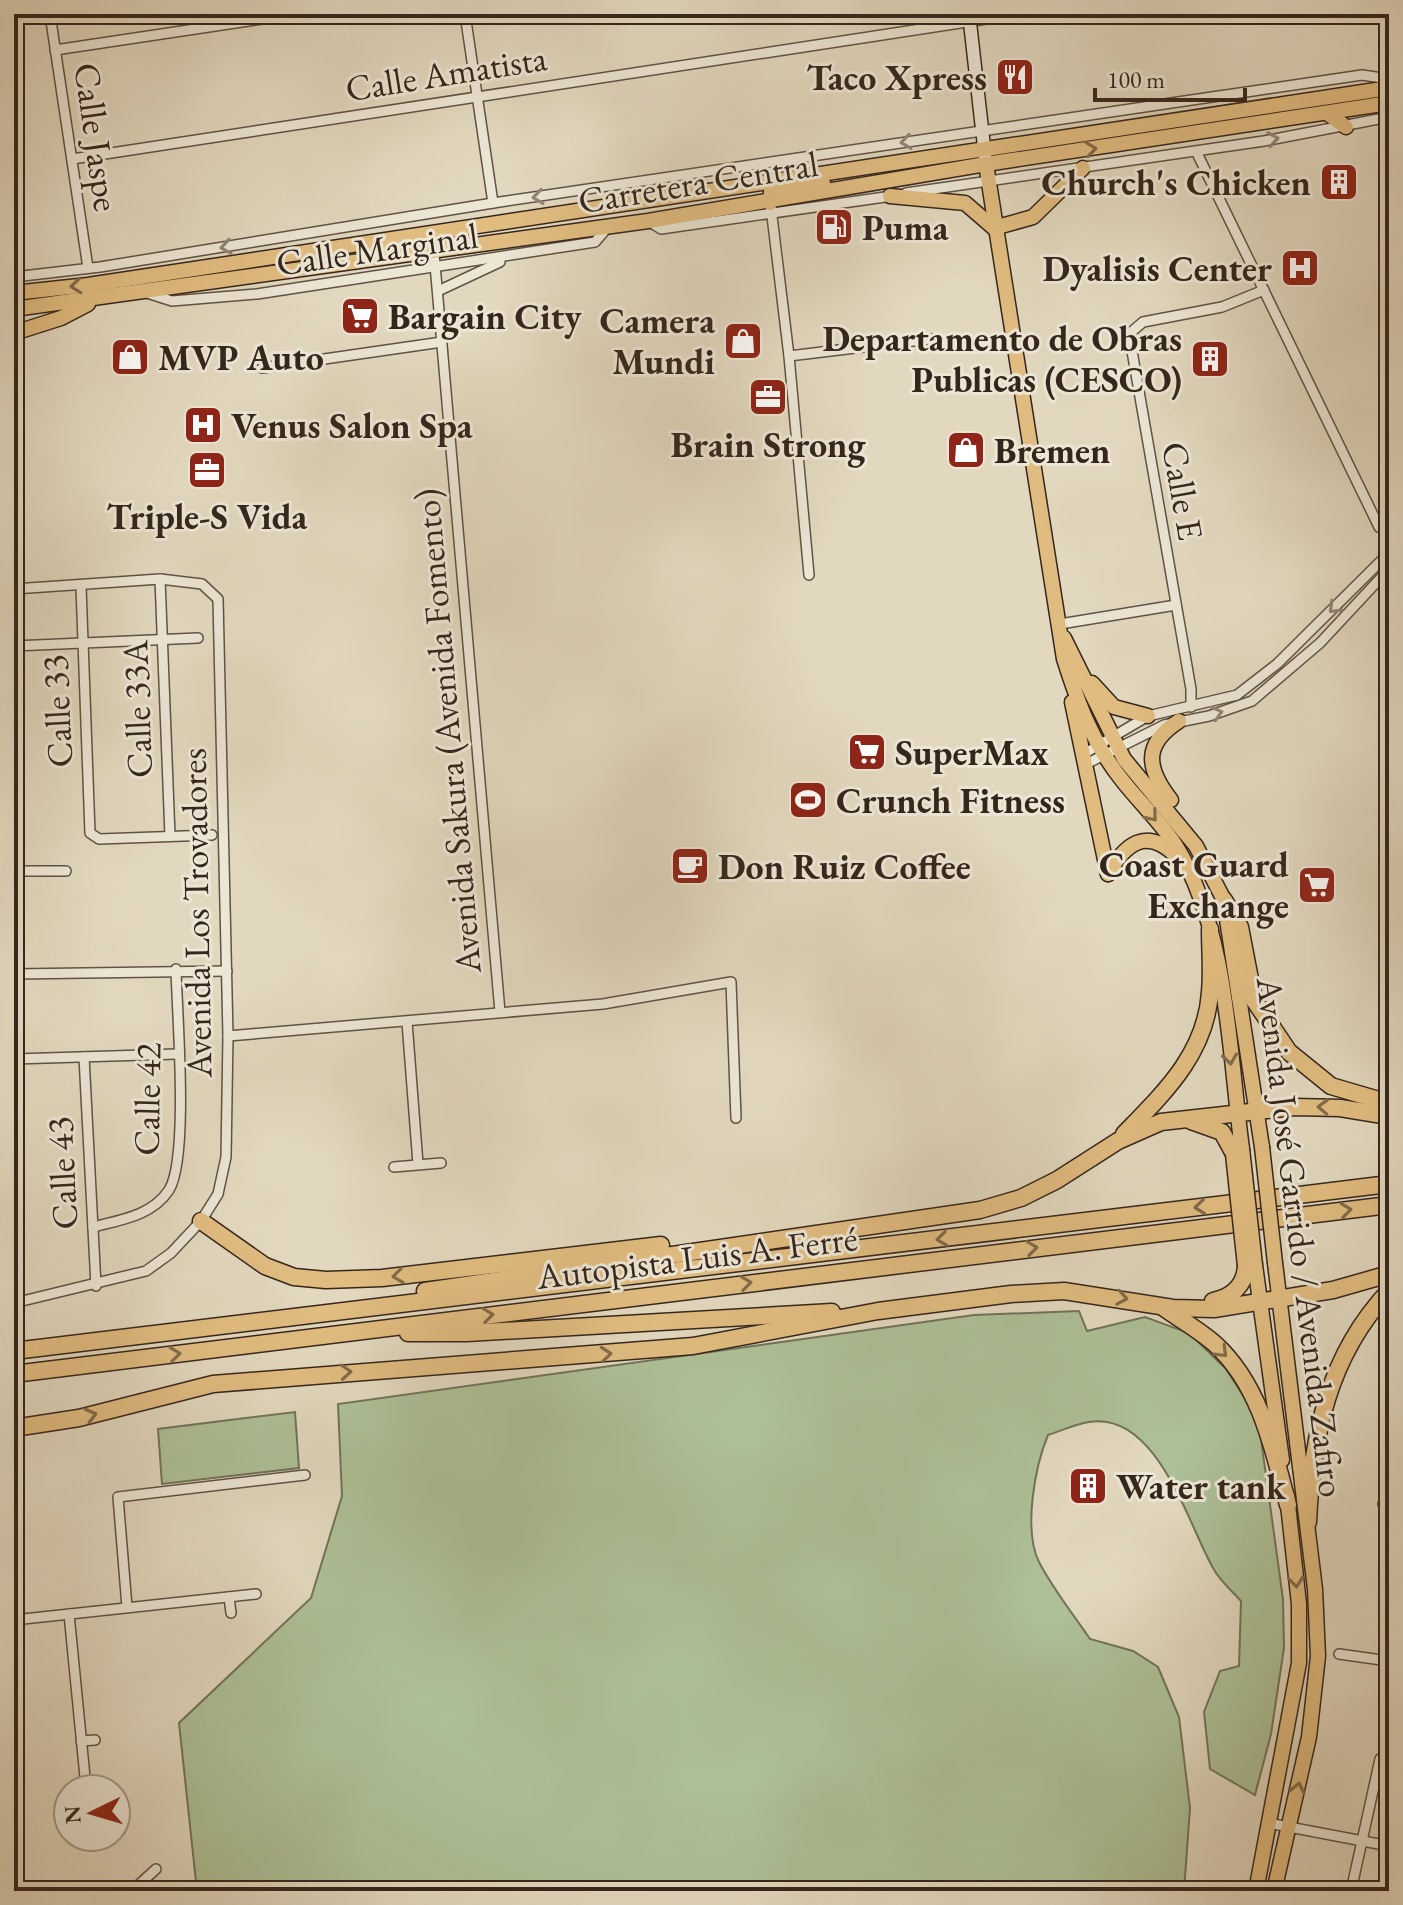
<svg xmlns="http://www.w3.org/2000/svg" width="1403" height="1905" font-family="'EB Garamond',serif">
	<rect width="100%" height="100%" fill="#e2d8bf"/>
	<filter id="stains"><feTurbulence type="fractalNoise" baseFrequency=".0025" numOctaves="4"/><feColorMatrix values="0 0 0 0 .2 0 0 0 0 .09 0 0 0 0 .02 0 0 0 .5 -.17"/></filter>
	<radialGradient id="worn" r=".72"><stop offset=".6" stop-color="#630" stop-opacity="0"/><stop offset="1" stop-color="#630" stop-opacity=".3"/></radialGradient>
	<g fill="#adc097" stroke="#71735a" stroke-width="2">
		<path d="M1079,1311l8,20 58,-14 44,16 37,36 24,37 10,26 23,167 1,49 -13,86 -16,61 -45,-26 -6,-57 16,-41 19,-5 2,-65c-9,-10 -21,-20 -28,-33 -25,-44 -56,-157 -124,-146 -14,2 -28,9 -41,13 -13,31 -25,95 -9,127 14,27 34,52 51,77l43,12 25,16 21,50 11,91 -6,83h-987l-18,-168 132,-125 31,-102 -4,-92 636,-89z"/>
		<polygon points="295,1412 299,1468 162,1484 158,1429"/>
	</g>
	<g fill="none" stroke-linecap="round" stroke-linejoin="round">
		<g stroke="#605245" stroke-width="12">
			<g id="street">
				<polyline points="50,14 88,268"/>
				<polyline points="465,14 493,203"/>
				<polyline points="55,50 295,14"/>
				<polyline points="1196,151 1379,527"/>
				<polyline points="72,159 1019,14"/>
				<polyline points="906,193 1264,141 1389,117"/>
				<polyline points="771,208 789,356 809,575"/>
				<polyline points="648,221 661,229 892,196"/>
				<polyline points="434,253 500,1012"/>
				<polyline points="14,277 100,267 493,203 1212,97 1362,75 1389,79"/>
				<polyline points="438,291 500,262"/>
				<polyline points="147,293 172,301 257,294 595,242 607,228"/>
				<polyline points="789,356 930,339"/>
				<polyline points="262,368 442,342"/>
				<polyline points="14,548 20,589"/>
				<polyline points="160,579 170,836"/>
				<polyline points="81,587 90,833 99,839 212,835"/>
				<polyline points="14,589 160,579 202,584 218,599 228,1036 226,1157 218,1194 201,1221 171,1253 146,1271 14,1303"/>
				<polyline points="1060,624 1176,605"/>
				<polyline points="14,646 198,638"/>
				<polyline points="1191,707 1191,689 1129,334 1143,322 1222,307 1264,290"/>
				<polyline points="1082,755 1148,716 1237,695 1277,664 1389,553"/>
				<polyline points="1084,765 1164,725 1209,716 1252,701 1320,643 1389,569"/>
				<polyline points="14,871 66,871"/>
				<polyline points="14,974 227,971"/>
				<polyline points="407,1022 418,1164"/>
				<polyline points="228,1036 603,1004 731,982 736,1118"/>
				<polyline points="84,1057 96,1286"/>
				<polyline points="14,1059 177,1054"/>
				<polyline points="394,1167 441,1163"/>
				<path d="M93,1227c27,-7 59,-11 76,-37 20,-32 8,-176 7,-221"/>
				<polyline points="1389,1491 1383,1504 1389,1518"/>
				<polyline points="229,1597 231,1613"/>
				<polyline points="127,1607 118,1497 305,1475"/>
				<polyline points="69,1614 85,1777"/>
				<polyline points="14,1620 256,1594"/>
				<polyline points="1339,1654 1389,1661"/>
				<polyline points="81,1741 95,1740"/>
				<polyline points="1268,1823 1389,1846"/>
				<polyline points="132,1891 156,1869"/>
				<polyline points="1351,1891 1380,1759 1389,1759"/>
			</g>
		</g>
		<g stroke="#35261c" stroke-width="15">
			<polyline id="secondary" points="969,14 986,164"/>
		</g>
		<g stroke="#35261c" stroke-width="17">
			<g id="primary">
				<polyline points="1327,113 1346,127"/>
				<path d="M986,164l78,495c14,44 29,85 58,121 17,22 39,42 54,66 52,85 53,206 66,303"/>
				<polyline points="890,196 965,203 994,228"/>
				<polyline points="770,203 771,191 823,183"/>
				<polyline points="994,228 1033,217 1083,168"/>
				<polyline points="371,249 409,247 425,251"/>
				<polyline points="14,293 88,285 1389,88"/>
				<polyline points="14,309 648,221 986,164 1389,103"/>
				<polyline points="14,333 61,318 88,304"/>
				<polyline points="1064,638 1124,759 1196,846 1224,900 1262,1147"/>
				<polyline points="1092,683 1114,707 1148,716"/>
				<polyline points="1072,702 1108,874"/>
				<path d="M1171,800c-25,-32 -28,-56 8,-79"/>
				<path d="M1108,874c17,-30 38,-47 67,-19"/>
				<polyline points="1255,1265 1282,1460"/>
				<polyline points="1256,1891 1299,1663 1299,1604 1287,1496"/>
				<polyline points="1274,1891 1309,1737 1318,1656 1315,1589 1275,1263"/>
			</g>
		</g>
		<g stroke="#35261c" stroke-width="19">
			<g id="highway">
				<polyline points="1224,900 1240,927 1254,1000 1289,1052 1331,1086 1389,1103"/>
				<polyline points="1191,1121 1222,1132 1234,1154"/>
				<path d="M1124,1134c41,-42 82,-81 86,-142 2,-21 0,-42 0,-63"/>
				<polyline points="201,1221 265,1266 294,1277 326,1280 382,1278 661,1245"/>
				<polyline points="425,1291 980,1210 1021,1198 1057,1180 1118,1141 1161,1122 1294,1107 1340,1108 1389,1116"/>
				<path d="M1213,1301c19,-4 32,-16 33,-35"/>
				<path d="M1164,1308c17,12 35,22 51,36 45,41 58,104 73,161"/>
				<polyline points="408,1333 467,1333 832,1312"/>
				<polyline points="14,1351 1389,1184"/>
				<polyline points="14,1374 1389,1205"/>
				<polyline points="14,1428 79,1418 213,1384 693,1346 878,1311 1011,1294 1064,1291 1173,1308 1214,1309 1333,1290 1389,1274"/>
				<path d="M1308,1522c4,-86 20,-166 81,-231"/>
			</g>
		</g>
		<use href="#street" stroke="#ece6d5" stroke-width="9"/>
		<use href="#secondary" stroke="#ece6d5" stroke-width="12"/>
		<use href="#primary" stroke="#e1bc80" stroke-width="14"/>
		<use href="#highway" stroke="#e1bc80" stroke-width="16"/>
		<g stroke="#35261c" stroke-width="17" stroke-linecap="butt">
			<g id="primary-bridge">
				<polyline points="1262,1147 1275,1263"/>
				<polyline points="1242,1149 1255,1265"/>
			</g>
		</g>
		<g stroke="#35261c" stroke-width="19" stroke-linecap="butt">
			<polyline id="highway-bridge" points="1234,1154 1246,1266"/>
		</g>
		<use href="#primary-bridge" stroke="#e1bc80" stroke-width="14"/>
		<use href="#highway-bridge" stroke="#e1bc80" stroke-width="16"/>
	</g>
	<defs><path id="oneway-chevron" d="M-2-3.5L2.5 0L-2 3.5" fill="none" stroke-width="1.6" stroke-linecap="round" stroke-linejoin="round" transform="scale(2)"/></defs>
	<g stroke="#908678">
		<use href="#oneway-chevron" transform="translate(1273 139) rotate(-9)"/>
		<use href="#oneway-chevron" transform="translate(906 142) rotate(172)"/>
		<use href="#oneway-chevron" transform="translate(538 197) rotate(172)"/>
		<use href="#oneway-chevron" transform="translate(226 247) rotate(171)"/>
		<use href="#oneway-chevron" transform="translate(1334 608) rotate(135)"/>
		<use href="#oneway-chevron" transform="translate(1217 713) rotate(-16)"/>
	</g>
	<g stroke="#826a49">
		<use href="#oneway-chevron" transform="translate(1091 149) rotate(-8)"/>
		<use href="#oneway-chevron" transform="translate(76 286) rotate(174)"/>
		<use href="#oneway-chevron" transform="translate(1152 816) rotate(50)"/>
		<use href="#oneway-chevron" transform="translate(1230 1059) rotate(82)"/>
		<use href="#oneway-chevron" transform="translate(1323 1107) rotate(-178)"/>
		<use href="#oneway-chevron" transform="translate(1200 1207) rotate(174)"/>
		<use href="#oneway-chevron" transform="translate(1346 1210) rotate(-7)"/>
		<use href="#oneway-chevron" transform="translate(942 1239) rotate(173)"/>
		<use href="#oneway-chevron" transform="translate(1032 1248) rotate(-7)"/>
		<use href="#oneway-chevron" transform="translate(398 1276) rotate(173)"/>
		<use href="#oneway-chevron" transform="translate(746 1283) rotate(-7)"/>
		<use href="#oneway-chevron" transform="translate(1122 1298) rotate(10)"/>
		<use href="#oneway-chevron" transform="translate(488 1315) rotate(-7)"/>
		<use href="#oneway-chevron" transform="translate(1222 1352) rotate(45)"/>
		<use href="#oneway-chevron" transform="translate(175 1354) rotate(-7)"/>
		<use href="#oneway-chevron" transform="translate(606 1354) rotate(-5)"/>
		<use href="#oneway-chevron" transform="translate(346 1372) rotate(-4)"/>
		<use href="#oneway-chevron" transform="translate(91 1415) rotate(-15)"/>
		<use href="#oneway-chevron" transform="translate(1296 1582) rotate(84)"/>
		<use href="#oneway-chevron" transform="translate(1298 1788) rotate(-78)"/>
	</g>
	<defs>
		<g id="restaurant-square" transform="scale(2)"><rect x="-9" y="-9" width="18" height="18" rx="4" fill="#8f2418" stroke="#ece6d5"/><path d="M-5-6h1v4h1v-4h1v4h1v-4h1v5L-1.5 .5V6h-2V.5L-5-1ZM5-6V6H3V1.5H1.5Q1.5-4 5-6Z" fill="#fff"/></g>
		<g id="building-square" transform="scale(2)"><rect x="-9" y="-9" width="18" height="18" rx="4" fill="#8f2418" stroke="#ece6d5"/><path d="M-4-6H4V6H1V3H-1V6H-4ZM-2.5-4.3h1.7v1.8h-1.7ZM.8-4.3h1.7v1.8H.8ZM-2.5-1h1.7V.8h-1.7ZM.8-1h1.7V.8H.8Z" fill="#fff"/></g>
		<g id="fuel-square" transform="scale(2)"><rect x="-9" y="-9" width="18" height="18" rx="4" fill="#8f2418" stroke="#ece6d5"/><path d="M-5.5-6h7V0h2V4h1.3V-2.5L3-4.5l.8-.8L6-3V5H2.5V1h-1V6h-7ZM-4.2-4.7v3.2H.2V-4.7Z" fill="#fff"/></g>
		<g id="hospital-square" transform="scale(2)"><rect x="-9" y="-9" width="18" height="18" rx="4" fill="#8f2418" stroke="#ece6d5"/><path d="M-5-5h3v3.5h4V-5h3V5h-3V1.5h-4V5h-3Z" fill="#fff"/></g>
		<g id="supermarket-square" transform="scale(2)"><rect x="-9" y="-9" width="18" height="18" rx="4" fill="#8f2418" stroke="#ece6d5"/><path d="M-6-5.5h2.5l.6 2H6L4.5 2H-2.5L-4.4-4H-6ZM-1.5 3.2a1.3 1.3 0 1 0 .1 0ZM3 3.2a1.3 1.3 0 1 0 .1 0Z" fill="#fff"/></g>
		<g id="shop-square" transform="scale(2)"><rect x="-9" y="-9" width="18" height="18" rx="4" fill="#8f2418" stroke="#ece6d5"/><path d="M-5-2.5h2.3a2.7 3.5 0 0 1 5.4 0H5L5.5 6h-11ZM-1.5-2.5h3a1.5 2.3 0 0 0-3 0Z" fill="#fff"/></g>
		<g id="office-square" transform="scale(2)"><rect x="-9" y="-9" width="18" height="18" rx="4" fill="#8f2418" stroke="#ece6d5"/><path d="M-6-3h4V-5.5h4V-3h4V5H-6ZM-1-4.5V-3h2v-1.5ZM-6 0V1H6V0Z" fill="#fff"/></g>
		<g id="stadium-square" transform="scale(2)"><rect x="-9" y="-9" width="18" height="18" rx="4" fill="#8f2418" stroke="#ece6d5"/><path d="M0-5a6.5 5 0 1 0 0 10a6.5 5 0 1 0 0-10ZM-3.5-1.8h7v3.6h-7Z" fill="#fff"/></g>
		<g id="cafe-square" transform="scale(2)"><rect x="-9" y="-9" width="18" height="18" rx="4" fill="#8f2418" stroke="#ece6d5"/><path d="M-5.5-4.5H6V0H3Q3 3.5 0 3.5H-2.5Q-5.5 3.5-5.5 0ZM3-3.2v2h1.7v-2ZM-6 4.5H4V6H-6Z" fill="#fff"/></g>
	</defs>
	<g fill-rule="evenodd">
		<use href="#restaurant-square" x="1015" y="77"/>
		<use href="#building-square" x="1339" y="182"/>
		<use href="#fuel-square" x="834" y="227"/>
		<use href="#hospital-square" x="1300" y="268"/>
		<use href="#supermarket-square" x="360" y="316"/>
		<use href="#shop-square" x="743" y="341"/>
		<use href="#shop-square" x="130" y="357"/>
		<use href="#building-square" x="1210" y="359"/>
		<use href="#office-square" x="768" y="397"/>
		<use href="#hospital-square" x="203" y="425"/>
		<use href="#shop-square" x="966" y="450"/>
		<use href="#office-square" x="207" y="470"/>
		<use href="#supermarket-square" x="867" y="752"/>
		<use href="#stadium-square" x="808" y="800"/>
		<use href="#cafe-square" x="690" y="866"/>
		<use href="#supermarket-square" x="1317" y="885"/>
		<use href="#building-square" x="1088" y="1486"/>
	</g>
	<g text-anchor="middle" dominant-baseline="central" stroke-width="6" stroke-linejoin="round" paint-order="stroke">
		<g font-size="36" fill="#35261c" stroke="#ece6d5">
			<text transform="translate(446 73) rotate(-9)">Calle Amatista</text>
			<text transform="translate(97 137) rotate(82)">Calle Jaspe</text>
			<text transform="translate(698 182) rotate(-9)">Carretera Central</text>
			<text transform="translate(377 249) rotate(-8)">Calle Marginal</text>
			<text transform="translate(1183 491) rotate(80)">Calle E</text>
			<text transform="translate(137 709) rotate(-92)">Calle 33A</text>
			<text transform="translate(57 711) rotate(-93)">Calle 33</text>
			<text transform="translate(447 731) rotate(-95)">Avenida Sakura (Avenida Fomento)</text>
			<text transform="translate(196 913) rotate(-91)">Avenida Los Trovadores</text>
			<text transform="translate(147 1099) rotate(-89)">Calle 42</text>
			<text transform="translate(62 1173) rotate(-93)">Calle 43</text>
			<text transform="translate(1301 1237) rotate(83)">Avenida José Garrido / Avenida Zafiro</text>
			<text transform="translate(697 1257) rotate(-7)">Autopista Luis A. Ferré</text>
		</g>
		<g font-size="36" font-weight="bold" fill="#35261c" stroke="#ece6d5" text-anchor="start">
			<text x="987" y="77" text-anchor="end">Taco Xpress</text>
			<text x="1311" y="182" text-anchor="end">Church's Chicken</text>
			<text x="862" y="227">Puma</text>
			<text x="1272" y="268" text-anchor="end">Dyalisis Center</text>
			<text x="388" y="316">Bargain City</text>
			<text x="715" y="320" text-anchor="end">Camera<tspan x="715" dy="41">Mundi</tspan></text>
			<text x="1182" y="338" text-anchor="end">Departamento de Obras<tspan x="1182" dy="41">Publicas (CESCO)</tspan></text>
			<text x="158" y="357">MVP Auto</text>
			<text x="231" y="425">Venus Salon Spa</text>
			<text x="768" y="444" text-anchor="middle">Brain Strong</text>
			<text x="994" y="450">Bremen</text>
			<text x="207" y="516" text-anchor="middle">Triple-S Vida</text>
			<text x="895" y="752">SuperMax</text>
			<text x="836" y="800">Crunch Fitness</text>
			<text x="1289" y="864" text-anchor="end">Coast Guard<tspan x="1289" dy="41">Exchange</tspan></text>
			<text x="718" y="866">Don Ruiz Coffee</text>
			<text x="1116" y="1486">Water tank</text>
		</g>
	</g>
	<rect width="1403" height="1905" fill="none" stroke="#e2d8bf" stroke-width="48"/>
	<rect x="16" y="16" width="1371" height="1873" fill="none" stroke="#35261c" stroke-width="4"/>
	<rect x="24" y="24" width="1355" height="1857" fill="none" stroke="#35261c" stroke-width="2"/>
	<g transform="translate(92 1813) rotate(265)"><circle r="38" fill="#ece6d5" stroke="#a3998b" stroke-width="2"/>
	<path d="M0-6L14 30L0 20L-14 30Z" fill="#8f2418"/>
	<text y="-12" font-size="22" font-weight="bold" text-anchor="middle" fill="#35261c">N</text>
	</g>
	<path d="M1095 88v12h150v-12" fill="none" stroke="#35261c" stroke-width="4"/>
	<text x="1107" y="88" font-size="24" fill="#35261c" stroke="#ece6d5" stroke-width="6" paint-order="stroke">100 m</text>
	<rect width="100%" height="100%" filter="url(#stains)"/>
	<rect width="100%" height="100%" fill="url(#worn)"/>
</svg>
